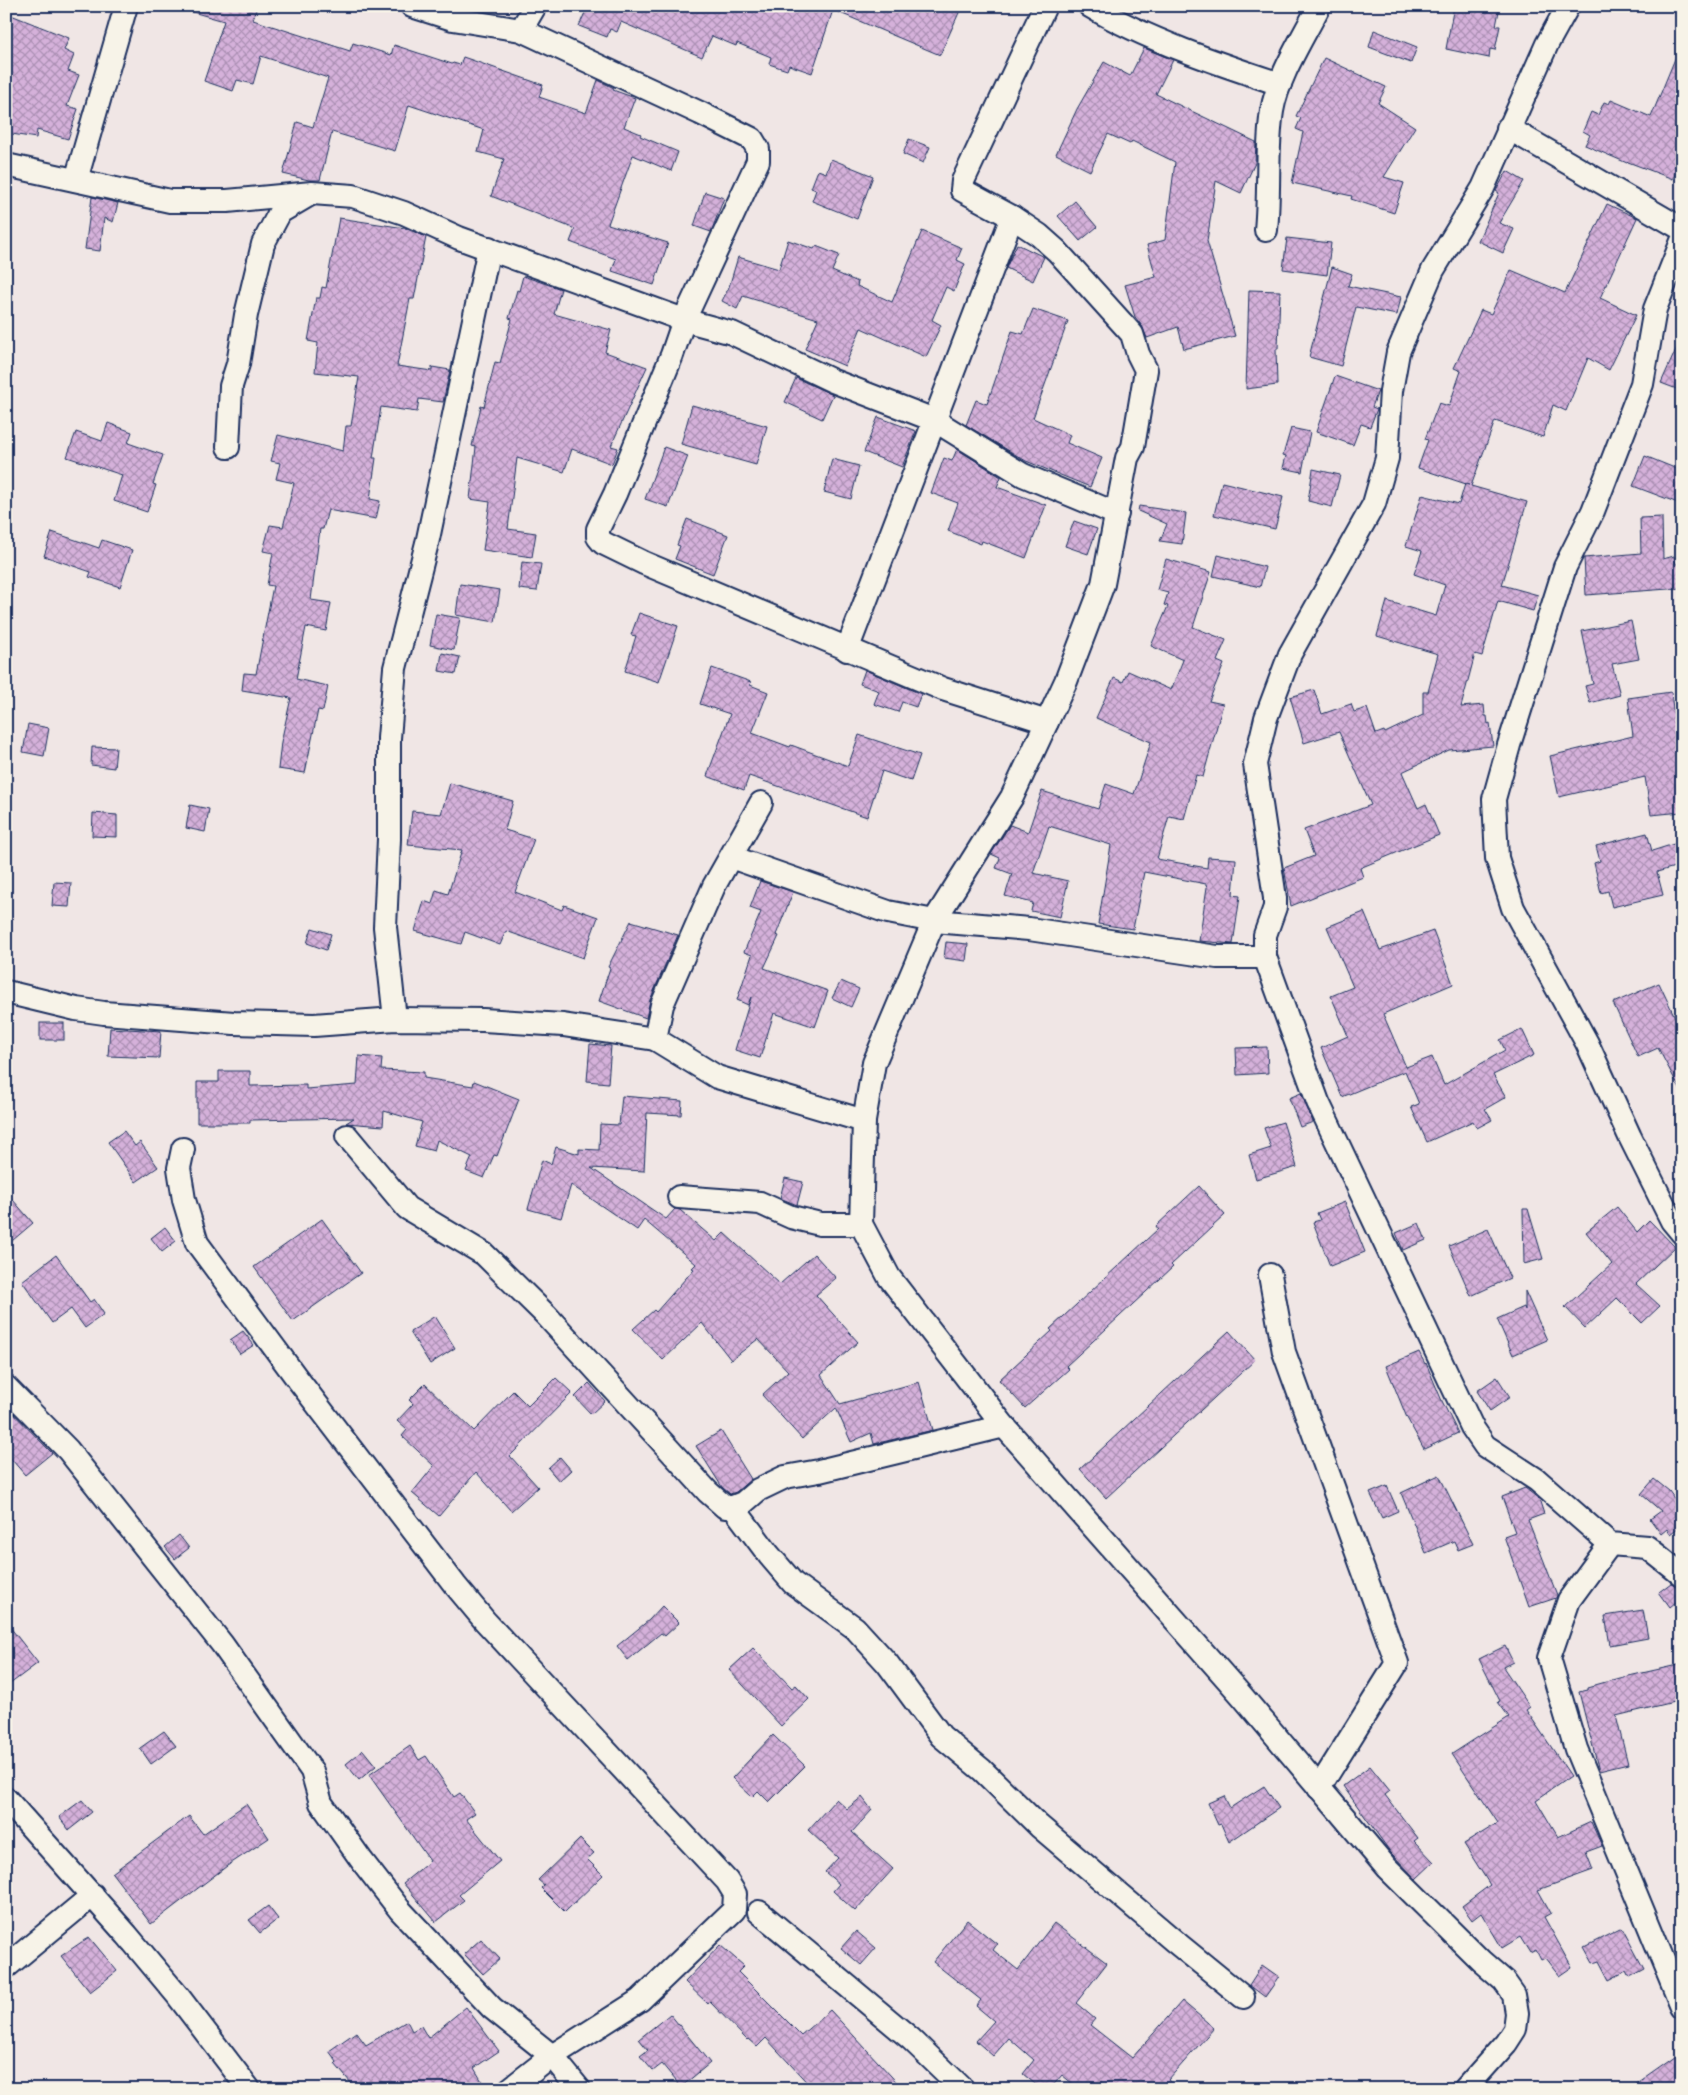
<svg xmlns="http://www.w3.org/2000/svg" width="1688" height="2095" font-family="Mynerve,sans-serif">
	<defs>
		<pattern id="building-cross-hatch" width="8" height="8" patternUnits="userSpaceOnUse" patternTransform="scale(1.25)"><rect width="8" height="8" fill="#d5b1da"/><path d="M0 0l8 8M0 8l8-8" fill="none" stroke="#ac90b4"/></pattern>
	</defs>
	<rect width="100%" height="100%" fill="#f0e6e5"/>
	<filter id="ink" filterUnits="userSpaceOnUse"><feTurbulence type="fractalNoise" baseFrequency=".02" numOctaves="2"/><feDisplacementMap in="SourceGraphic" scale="10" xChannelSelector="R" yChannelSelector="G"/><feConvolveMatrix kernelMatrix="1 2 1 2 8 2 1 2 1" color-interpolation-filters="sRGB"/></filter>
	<g filter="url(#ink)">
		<g fill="url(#building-cross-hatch)" stroke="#1b2f5e">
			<polygon points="190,6 257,6 253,20 350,51 353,43 391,55 394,45 452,64 453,63 460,65 463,57 543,85 539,97 586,113 598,80 614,88 613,90 635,98 624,127 641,134 640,136 678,152 671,171 633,155 608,224 668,243 654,285 612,271 616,259 570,242 575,229 491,196 504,159 478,152 484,130 409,105 395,151 332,132 320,180 309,180 283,174 297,122 313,127 328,78 261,56 253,84 237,80 233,91 204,81 224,21 189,11"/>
			<polygon points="583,6 962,6 940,55 833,10 812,73 789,65 787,70 769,64 771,57 737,43 736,46 712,36 702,57 621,22 617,32 610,29 607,37 579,26 587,8"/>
			<polygon points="1454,6 1500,6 1496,26 1500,26 1495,50 1490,49 1489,58 1446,49"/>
			<polygon points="11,15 69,38 64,50 74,55 68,71 79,75 67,106 78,109 68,139 37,130 36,138 6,133 6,26"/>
			<polygon points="1374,30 1417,47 1411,63 1369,47"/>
			<polygon points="1681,44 1682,157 1673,179 1628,162 1627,163 1585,145 1590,135 1583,131 1591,112 1598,115 1604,102 1609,104 1611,100 1651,117"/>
			<polygon points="1144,48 1173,60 1156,94 1256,142 1255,163 1241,193 1216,181 1207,241 1235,336 1184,349 1178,327 1147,338 1142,326 1135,317 1125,285 1156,277 1147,245 1165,240 1175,162 1132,141 1130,144 1108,134 1090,171 1056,154 1077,109 1104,62 1130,76"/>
			<polygon points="1324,58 1386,87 1378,103 1415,127 1384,177 1404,183 1394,213 1351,199 1352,196 1292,183 1303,132 1296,129 1301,118 1296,116"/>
			<polygon points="909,139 930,147 923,163 903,154"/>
			<polygon points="831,159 873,176 857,219 812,201 816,190 811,188 818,170 826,173"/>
			<polygon points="1507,171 1524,181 1499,223 1514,229 1503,253 1478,241 1499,193 1496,191"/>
			<polygon points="705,192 724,198 711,232 694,226"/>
			<polygon points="92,197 118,203 113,222 104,218 100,251 85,249"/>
			<polygon points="1075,201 1097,227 1080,241 1058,216"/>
			<polygon points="1607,204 1637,218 1600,298 1636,315 1609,370 1588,358 1566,411 1553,405 1543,437 1495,421 1471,486 1527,502 1502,585 1538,595 1533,611 1498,601 1482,656 1475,654 1461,707 1484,705 1485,716 1487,716 1488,724 1490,723 1493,746 1449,750 1402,772 1418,808 1426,804 1439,835 1360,868 1363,877 1291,906 1284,868 1314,856 1304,830 1371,805 1339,732 1304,743 1290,697 1314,690 1322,714 1351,704 1354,712 1367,708 1376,734 1384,731 1385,733 1423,715 1423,692 1428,692 1438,654 1377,636 1387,601 1436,616 1445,585 1414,574 1422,551 1406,546 1422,495 1459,504 1465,484 1469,485 1418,468 1428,440 1425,439 1439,403 1449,406 1461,371 1454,368 1481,310 1491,314 1511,270 1565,293"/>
			<polygon points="339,218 405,228 426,237 414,299 410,299 397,366 432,371 432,367 450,370 443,402 419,399 417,412 381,407 373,458 376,458 370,499 380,501 376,519 328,510 323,529 320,529 311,600 331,603 326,631 306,627 296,679 328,686 323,711 318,710 305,773 278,769 281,742 291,698 242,690 244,673 256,674 273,586 267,585 273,553 263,551 270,525 283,527 294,483 276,479 280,463 271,461 278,435 343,451 346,426 351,426 359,377 315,372 318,343 308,341 316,298 320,298 322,287 326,288"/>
			<polygon points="922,231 962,248 957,260 965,264 954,291 946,287 932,320 941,325 926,357 861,328 845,366 805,349 818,319 743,296 737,309 722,301 729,287 738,257 779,269 788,240 814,249 816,246 839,255 832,271 858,282 857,286 892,302"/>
			<polygon points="1287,238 1331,243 1327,275 1283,269"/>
			<polygon points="1017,244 1044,257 1033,281 1006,268"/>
			<polygon points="1332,267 1352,274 1348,286 1401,297 1397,315 1356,307 1341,366 1309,357"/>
			<polygon points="523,276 561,289 554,314 611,330 605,352 647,367 611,446 618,448 612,464 572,449 564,472 517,458 508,529 536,533 532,557 483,550 490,502 470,499 476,447 472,446 481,406 484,407 495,362 500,363 512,319 509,318 517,290 519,291"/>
			<polygon points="1249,290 1280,291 1278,349 1276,349 1277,385 1246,389"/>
			<polygon points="1033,309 1068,321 1033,418 1070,435 1067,443 1102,458 1090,487 1026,461 966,425 976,400 987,404 1012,331 1023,334"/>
			<polygon points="1682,336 1682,391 1661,383"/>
			<polygon points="1335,376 1378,391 1372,407 1377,409 1370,427 1361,424 1353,445 1316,432"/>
			<polygon points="796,378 833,395 822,419 785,402"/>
			<polygon points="692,405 767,426 756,465 681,444"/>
			<polygon points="878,417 916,431 902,467 864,452"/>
			<polygon points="108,423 132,432 128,443 163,455 153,484 156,485 147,512 114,501 122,475 67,457 76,432 102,441"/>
			<polygon points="1291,428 1310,432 1302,472 1283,468 1286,456 1283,455"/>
			<polygon points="664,447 688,456 668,507 645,499"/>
			<polygon points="957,449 1001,477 997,487 1046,505 1026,558 982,541 981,544 948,531 958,503 931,493 944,458 952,461"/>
			<polygon points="1645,456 1682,471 1682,493 1678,503 1633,486"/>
			<polygon points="832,459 859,466 851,499 824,492"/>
			<polygon points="1313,469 1340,475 1332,507 1308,501"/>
			<polygon points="1222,482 1283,497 1275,529 1214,515"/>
			<polygon points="1139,506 1186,513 1182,544 1160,541 1167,524 1138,511"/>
			<polygon points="1662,517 1663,559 1674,556 1676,564 1682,563 1682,588 1586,595 1584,558 1641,553 1640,518"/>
			<polygon points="687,519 728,535 713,574 675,559 680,546 677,545"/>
			<polygon points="1074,521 1097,529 1088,554 1065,546"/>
			<polygon points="52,532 99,548 102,540 132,550 120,587 89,577 91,572 44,556"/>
			<polygon points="1218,555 1265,567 1260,587 1213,576"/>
			<polygon points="1166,559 1211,572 1193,627 1226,640 1217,661 1224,664 1209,701 1223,704 1203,777 1196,775 1184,819 1169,816 1157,859 1207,868 1208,857 1236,859 1233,895 1240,896 1233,944 1199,941 1207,887 1206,884 1144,872 1133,929 1098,924 1111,845 1049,826 1033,873 1068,881 1060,917 1031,911 1033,903 1005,896 1012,874 996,868 1000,858 991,854 1010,825 1028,832 1042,791 1098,809 1106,784 1134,794 1151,742 1096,718 1114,678 1123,682 1128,671 1171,690 1183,660 1151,646 1168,606 1164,605 1168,593 1157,590"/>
			<polygon points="522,562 541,564 537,591 519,589"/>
			<polygon points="460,584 500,590 495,622 456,615"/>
			<polygon points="639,613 678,626 659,682 625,671 636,636 631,635"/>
			<polygon points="436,614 460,618 454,650 430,645"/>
			<polygon points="1631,621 1639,659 1612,664 1620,695 1590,703 1585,686 1593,684 1582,631"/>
			<polygon points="442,653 460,657 456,674 439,671"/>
			<polygon points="712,668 751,682 750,685 768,692 752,733 790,747 791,745 848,766 859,735 920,755 911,781 882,771 867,817 749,776 744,790 707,776 730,714 700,704"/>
			<polygon points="865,670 921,694 916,707 902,702 898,712 874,704 879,691 860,684"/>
			<polygon points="1671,692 1682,785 1682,812 1651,815 1645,777 1559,797 1550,756 1633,736 1628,698"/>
			<polygon points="28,724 49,728 44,756 23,752"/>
			<polygon points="92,747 116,748 114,768 91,765"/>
			<polygon points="450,783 513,801 505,830 534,839 515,892 562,910 564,905 598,917 583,958 506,931 500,945 465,932 461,944 415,931 424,901 432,904 436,890 448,894 462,850 408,845 412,811 441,814"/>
			<polygon points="190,805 209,809 205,832 186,828"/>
			<polygon points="93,813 117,815 117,837 92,836"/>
			<polygon points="1647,833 1652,851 1677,843 1682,857 1682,865 1657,872 1663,895 1612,907 1608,891 1601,893 1594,863 1600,861 1596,846"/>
			<polygon points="760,881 793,892 776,935 779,936 764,968 828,991 815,1027 774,1013 760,1058 735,1050 751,997 748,1005 737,1000 752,955 744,952 761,912 750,908"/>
			<polygon points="54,882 71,883 69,907 52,906"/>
			<polygon points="1364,912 1380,950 1433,931 1453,984 1383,1014 1406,1067 1432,1057 1444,1085 1505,1050 1500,1040 1522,1029 1534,1055 1493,1075 1506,1097 1485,1109 1492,1120 1477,1128 1473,1121 1427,1142 1411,1107 1419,1104 1405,1071 1342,1097 1321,1048 1348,1036 1331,996 1353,987 1327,927"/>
			<polygon points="631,921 678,935 650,1000 646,1018 599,1001 610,968 608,967"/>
			<polygon points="312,928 331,934 326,950 307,943"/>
			<polygon points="946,942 968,944 966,961 944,958"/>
			<polygon points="841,981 859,989 851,1007 832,998"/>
			<polygon points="1659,983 1682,1032 1682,1093 1658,1048 1638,1057 1613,1003"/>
			<rect x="40" y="1023" width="24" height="17"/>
			<polygon points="110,1028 161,1031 159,1058 108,1056"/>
			<polygon points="590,1044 611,1046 608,1083 587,1081"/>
			<polygon points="1267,1047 1268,1073 1237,1075 1236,1048"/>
			<polygon points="359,1056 382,1058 381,1070 424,1072 424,1078 473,1086 474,1081 519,1099 497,1156 494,1155 484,1178 466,1171 472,1157 437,1140 434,1151 415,1146 422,1122 384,1111 383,1126 346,1123 354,1118 250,1120 250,1123 197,1123 197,1082 219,1082 219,1071 250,1071 250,1086 306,1085 306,1089 357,1085"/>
			<polygon points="1301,1093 1313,1122 1300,1127 1289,1098"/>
			<polygon points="622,1096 682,1101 681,1115 647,1113 644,1171 591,1168 666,1219 675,1209 680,1210 716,1241 724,1233 780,1284 814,1254 836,1278 816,1295 858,1342 821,1375 840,1404 919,1382 933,1430 874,1444 871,1433 851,1442 836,1408 802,1439 762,1395 788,1371 758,1339 731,1360 702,1323 663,1360 633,1329 654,1310 656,1312 694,1269 692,1268 696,1264 644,1220 637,1230 571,1185 561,1218 528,1209 542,1160 551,1164 556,1147 579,1154 579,1149 599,1150 600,1124 619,1125"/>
			<polygon points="1283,1122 1297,1167 1256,1179 1249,1155 1271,1148 1264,1128"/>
			<polygon points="124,1131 135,1146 140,1142 158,1167 136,1182 108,1142"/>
			<polygon points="785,1178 803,1182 797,1205 780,1198"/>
			<polygon points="1199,1186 1225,1215 1171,1265 1173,1267 1066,1366 1069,1369 1025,1408 999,1380 1052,1331 1050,1329 1158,1229 1156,1226"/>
			<polygon points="6,1192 33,1223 6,1246"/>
			<polygon points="1345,1202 1365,1252 1330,1266 1313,1222 1320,1220 1317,1213"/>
			<polygon points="1617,1207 1637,1232 1649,1220 1675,1247 1636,1284 1660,1306 1642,1323 1617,1298 1585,1328 1565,1307 1612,1264 1586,1232"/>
			<polygon points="1523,1209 1528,1209 1543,1259 1524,1264"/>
			<polygon points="322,1219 361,1273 293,1321 254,1267"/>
			<polygon points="1419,1223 1426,1240 1403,1250 1396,1233"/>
			<polygon points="165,1227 176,1241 162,1252 151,1238"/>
			<polygon points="1488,1229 1510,1278 1471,1296 1449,1246"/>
			<polygon points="56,1255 90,1302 94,1299 104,1314 85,1328 71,1309 52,1323 22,1281"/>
			<polygon points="1525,1291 1547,1340 1513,1355 1497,1319 1524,1307 1525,1310"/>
			<polygon points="435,1316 455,1348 430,1364 410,1332"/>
			<polygon points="243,1331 254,1345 240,1354 230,1340"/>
			<polygon points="1229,1331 1255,1360 1106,1498 1080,1469"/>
			<polygon points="1419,1352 1425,1364 1426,1363 1442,1401 1458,1433 1424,1449 1407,1418 1386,1366"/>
			<polygon points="1497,1377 1510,1397 1490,1411 1477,1391"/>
			<polygon points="556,1378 572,1393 510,1456 538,1487 511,1511 476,1472 439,1516 412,1493 434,1466 402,1436 407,1430 397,1421 413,1404 409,1400 425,1384 474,1431 513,1391 528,1406"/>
			<polygon points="589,1383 605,1401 591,1414 575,1397"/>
			<polygon points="6,1406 52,1453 25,1475 6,1453"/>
			<polygon points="721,1431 751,1479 736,1492 730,1494 722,1487 696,1446"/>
			<polygon points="560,1457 571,1470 559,1481 548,1468"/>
			<polygon points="1439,1475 1473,1544 1458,1550 1454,1541 1426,1553 1401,1493"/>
			<polygon points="1654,1479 1669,1491 1676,1501 1682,1498 1682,1529 1679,1527 1670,1534 1667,1529 1661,1534 1650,1519 1661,1511 1641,1494"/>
			<polygon points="1387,1486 1398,1511 1382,1518 1370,1493"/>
			<polygon points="1525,1488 1539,1499 1544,1514 1528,1520 1557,1595 1556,1598 1529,1607 1504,1536 1515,1532 1502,1497"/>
			<polygon points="179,1535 189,1548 175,1559 165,1547"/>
			<polygon points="1671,1583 1682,1588 1682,1597 1670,1607 1659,1592"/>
			<polygon points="662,1606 679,1623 665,1636 661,1633 628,1660 617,1646 649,1620"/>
			<polygon points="1643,1610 1648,1638 1610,1645 1605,1616"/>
			<polygon points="6,1622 38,1663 6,1687"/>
			<polygon points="1505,1646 1513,1662 1503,1667 1530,1707 1526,1710 1571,1776 1536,1800 1558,1837 1591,1822 1602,1846 1586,1852 1593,1870 1538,1890 1551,1913 1544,1917 1572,1967 1559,1976 1545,1958 1541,1960 1536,1950 1530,1953 1520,1937 1502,1948 1481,1913 1472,1920 1462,1906 1490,1885 1464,1844 1498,1823 1452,1754 1509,1717 1498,1702 1500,1701 1479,1659"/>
			<polygon points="753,1648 792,1688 796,1685 809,1699 781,1726 729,1670"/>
			<polygon points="1682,1664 1682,1700 1616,1716 1628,1764 1599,1771 1579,1692 1588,1690 1588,1687 1620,1678"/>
			<polygon points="164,1731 176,1746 151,1764 140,1748"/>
			<polygon points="773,1735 805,1766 769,1802 758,1791 752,1797 732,1778"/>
			<polygon points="410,1746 419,1760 426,1756 454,1797 460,1793 475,1813 466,1819 500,1861 459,1895 464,1900 436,1922 403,1883 430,1861 369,1775"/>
			<polygon points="363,1750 376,1766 359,1780 346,1764"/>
			<polygon points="1370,1766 1390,1791 1385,1795 1418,1838 1414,1841 1434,1862 1416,1879 1391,1853 1343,1786"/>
			<polygon points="1264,1786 1279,1808 1229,1842 1221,1824 1218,1825 1208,1803 1224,1796 1230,1808"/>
			<polygon points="862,1797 872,1810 852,1832 893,1869 855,1911 833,1891 839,1884 825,1872 838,1858 808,1830 836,1799 847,1809"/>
			<polygon points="82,1800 92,1812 69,1830 59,1817"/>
			<polygon points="246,1804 269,1838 227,1866 151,1924 112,1873 189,1816 203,1834"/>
			<polygon points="580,1839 594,1853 587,1859 603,1875 565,1912 541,1888 544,1885 538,1880"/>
			<polygon points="268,1906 278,1919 260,1933 249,1920"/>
			<polygon points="967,1920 997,1944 993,1950 1018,1970 1054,1923 1107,1963 1076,2003 1095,2019 1090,2025 1132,2058 1182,2001 1214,2028 1168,2080 1178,2089 1079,2089 1062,2075 1050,2089 1041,2089 1023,2074 1034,2060 1009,2038 993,2056 976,2041 994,2021 976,2006 981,2000 933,1962"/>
			<polygon points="1622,1928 1644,1969 1629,1977 1626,1971 1609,1980 1599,1961 1593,1963 1584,1947"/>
			<polygon points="856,1931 876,1948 861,1965 841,1948"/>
			<polygon points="89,1937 117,1971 90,1992 61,1956"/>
			<polygon points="481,1939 500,1959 483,1974 464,1954"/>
			<polygon points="720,1945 744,1966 738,1972 801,2035 830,2010 903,2089 813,2089 766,2038 757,2047 748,2039 747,2040 710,2002 708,2004 685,1982"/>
			<polygon points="1262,1965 1279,1977 1265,1997 1249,1985"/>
			<polygon points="466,2007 499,2051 474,2068 483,2083 473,2089 356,2089 335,2064 337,2062 329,2051 356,2032 366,2045 407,2021 412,2031 421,2026 428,2038"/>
			<polygon points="670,2014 710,2063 681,2087 662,2064 653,2071 640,2056 648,2050 639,2039"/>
			<polygon points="1682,2051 1682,2089 1628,2089"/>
		</g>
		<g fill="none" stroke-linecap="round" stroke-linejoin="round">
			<g stroke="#1b2f5e" stroke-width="26">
				<g id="minor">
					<polyline points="412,6 453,19 521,30 700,113 752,139 758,149 758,161 684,320 672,355 615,494 598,529 598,537 603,543 644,563 943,689 1047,722"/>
					<polyline points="1045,6 963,181 962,190 1012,217 1039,235 1057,251 1132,334 1138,354 1146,370 1133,447 1127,458 1103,584 1066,681 1012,797 934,921 874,1063 864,1121 861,1224 889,1277 1004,1426 1242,1696 1387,1868 1481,1961 1504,1981 1514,1995 1517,2013 1515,2029 1506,2043 1465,2089"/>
					<path d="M1090,6c55,33 129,58 190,78"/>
					<polyline points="1568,6 1547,44 1483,188 1433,270 1398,352 1391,391 1387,458 1374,504 1290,654 1266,718 1255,764 1275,898 1275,907 1265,935 1265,957 1318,1102 1472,1427 1485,1446 1537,1480 1610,1544 1647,1547 1682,1575"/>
					<polyline points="521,30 535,6"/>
					<polyline points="1508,128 1682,229"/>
					<polyline points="6,165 170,201 227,201 312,193 353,196 404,213 459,238 684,320 732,333 833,381 934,420 1023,475 1117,514"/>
					<polyline points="76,180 126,6"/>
					<path d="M1266,230c4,-40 0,-80 6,-119 6,-35 31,-73 47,-105"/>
					<polyline points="1682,241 1655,309 1642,384 1593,511 1565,567 1509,745 1494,799 1497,858 1513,908 1587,1043 1630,1137 1672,1221 1682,1233"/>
					<polyline points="228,447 231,386 238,364 246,315 263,244 280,212 309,195"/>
					<polyline points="847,650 1012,217"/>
					<polyline points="761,803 714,886 662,1005 655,1039 717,1077 864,1121"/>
					<polyline points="731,857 888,912 934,921 1029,929 1217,957 1265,957"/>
					<polyline points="6,992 76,1009 104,1013 234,1023 314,1025 395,1019 483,1020 563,1025 655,1039"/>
					<polyline points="395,1019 385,927 389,839 389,738 395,668 428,539 489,248"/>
					<polyline points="347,1136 407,1208 484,1254 546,1315 708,1492 725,1507 733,1507 743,1503 758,1490 785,1477 819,1471 1004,1426"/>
					<polyline points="183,1149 179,1168 184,1200 197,1243 296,1377 455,1585 485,1621 727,1881 735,1894 734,1910 640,2000 552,2056 510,2089"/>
					<polyline points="679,1197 760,1203 791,1217 820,1224 861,1224"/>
					<polyline points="1270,1275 1284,1352 1397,1663 1319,1788"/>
					<polyline points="6,1387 68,1450 222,1644 312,1771 321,1803 362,1861 400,1910 492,2008 552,2056 579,2089"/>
					<polyline points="733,1507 769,1555 793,1583 855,1628 887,1663 941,1736 982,1770 1039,1826 1173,1940 1243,1997"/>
					<polyline points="1610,1544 1569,1600 1549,1658 1576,1749 1682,2006"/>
					<polyline points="6,1799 127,1935 178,1996 249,2089"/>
					<polyline points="759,1912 911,2039 963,2089"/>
					<polyline points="6,1967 93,1895"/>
				</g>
			</g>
			<use href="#minor" stroke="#f7f3e8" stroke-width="22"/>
		</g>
	</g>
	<rect width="1688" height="2095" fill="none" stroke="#f7f3e8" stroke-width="25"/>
	<rect x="12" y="12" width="1663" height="2070" fill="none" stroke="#1b2f5e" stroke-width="2" filter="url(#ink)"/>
</svg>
